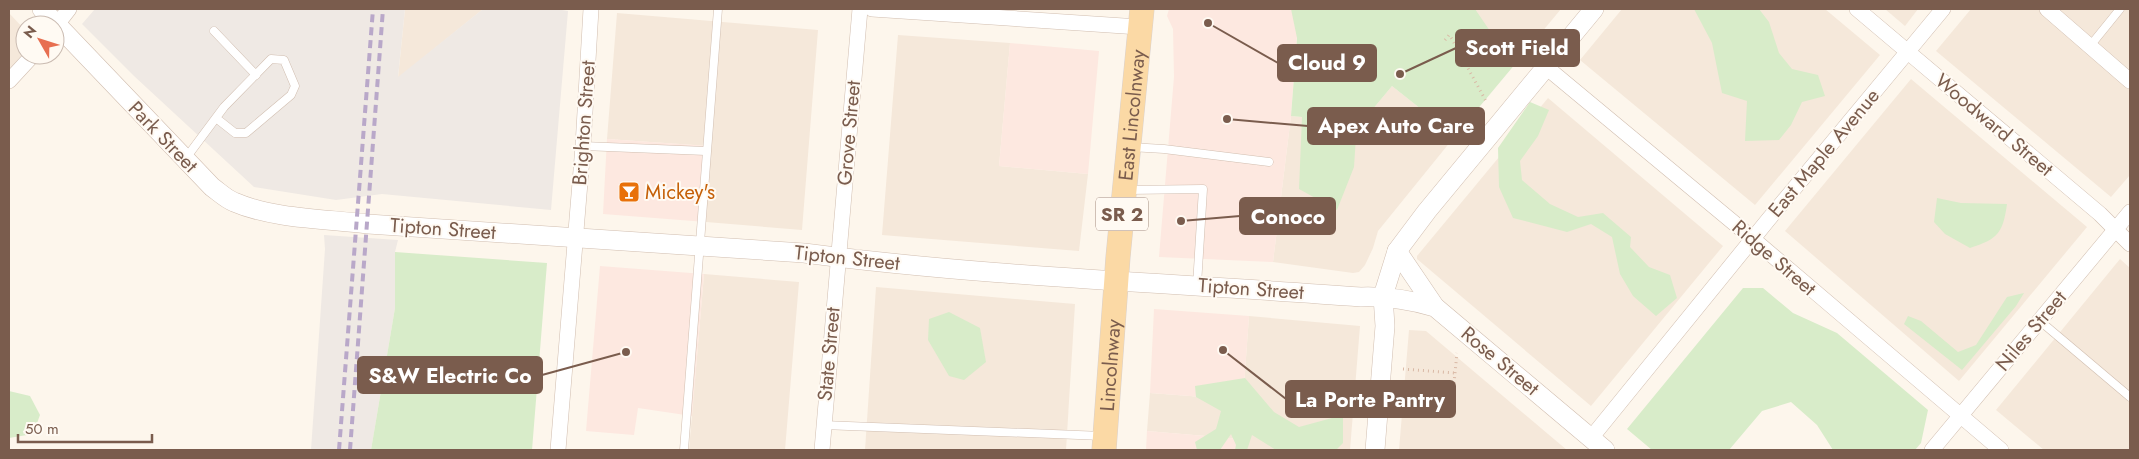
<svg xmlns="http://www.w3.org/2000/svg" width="2139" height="459" font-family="Jost,sans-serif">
	<rect width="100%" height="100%" fill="#fdf6ec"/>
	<g fill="#f5e8da">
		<polygon points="405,9 483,9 398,78"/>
		<polygon points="1451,9 1561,9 1516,63 1450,10"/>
		<polygon points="1622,9 1825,9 1880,55 1755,205 1580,60"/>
		<polygon points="1885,9 1918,9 1905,26"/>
		<polygon points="1971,9 2039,9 2130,88 2130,175 2111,197 1936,51"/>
		<polygon points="2055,9 2130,9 2130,74"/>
		<polygon points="9,13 25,30 25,52 9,69"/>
		<polygon points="617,13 818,30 802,230 706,222 709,146 607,139"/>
		<polygon points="898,35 1010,43 999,166 1088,174 1079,251 882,235"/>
		<polygon points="1911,79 2087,227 1959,381 1785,231"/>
		<polygon points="1392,86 1455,136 1378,231 1373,248 1365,265 1359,272 1353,273 1273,262 1291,116 1362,122"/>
		<polygon points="1548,98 1723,246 1591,406 1417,259 1417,256"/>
		<polygon points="2120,259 2130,268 2130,450 2044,450 1996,410"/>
		<polygon points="704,274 799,282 785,450 689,450"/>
		<polygon points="876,287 1075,304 1066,450 865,450"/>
		<polygon points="1249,316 1360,326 1350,450 1240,450 1241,439 1147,431 1150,393 1243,400"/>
		<polygon points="1409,330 1426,331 1567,450 1399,450"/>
	</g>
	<g fill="#fde8e0">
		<polygon points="1169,9 1301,9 1298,22 1291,116 1273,262 1159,257 1174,77 1173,29 1167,16"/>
		<polygon points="1010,43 1099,51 1088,174 999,166"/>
		<polygon points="607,139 709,146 706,222 603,214"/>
		<polygon points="600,266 704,274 692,416 638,408 634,435 586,431"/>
		<polygon points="1154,309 1249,316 1243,400 1150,393"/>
		<polygon points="1147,431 1241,439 1240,450 1146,450"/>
	</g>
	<g fill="#efe9e4">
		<polygon points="95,9 405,9 398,77 483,9 556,9 568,11 551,210 382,194 336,200 254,187 134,76 82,24"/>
		<polygon points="324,235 398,240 395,252 395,308 371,450 311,450 325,249"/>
	</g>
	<g fill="#d8ecc9">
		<polygon points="1291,9 1475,9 1490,31 1512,49 1509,57 1516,63 1455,136 1392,86 1362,122 1357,121 1354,167 1337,210 1299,189 1302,117 1291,116 1297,38"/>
		<polygon points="1694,9 1759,9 1769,22 1779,53 1792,69 1818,75 1825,96 1802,102 1791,125 1779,140 1745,141 1747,101 1722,93 1712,43"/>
		<polygon points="1530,102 1549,110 1538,136 1520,161 1522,180 1550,204 1578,217 1603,213 1631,237 1630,247 1649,267 1670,275 1677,298 1656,316 1633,296 1620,274 1612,237 1591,224 1567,232 1513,218 1499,187 1498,148"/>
		<path d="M1937,198l24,5 46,1c-4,29 -9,35 -37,44l-25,-14 -11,-12z"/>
		<polygon points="395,252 547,263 532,450 371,450 395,308"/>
		<polygon points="1743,288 1763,288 1793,313 1837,333 1928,410 1921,443 1915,450 1833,450 1817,425 1791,402 1762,411 1729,450 1652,450 1627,429"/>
		<polygon points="2024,293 2016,306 1962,370 1904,324 1908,316 1921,321 1958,352 1976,345 2007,297"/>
		<polygon points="949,312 980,328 986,362 964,380 949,376 928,340 929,319"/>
		<polygon points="1245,378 1274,412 1299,427 1343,415 1343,443 1336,450 1276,450 1252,435 1247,450 1235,450 1236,445 1231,434 1220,450 1197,450 1195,442 1216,429 1221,411 1196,397 1195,386"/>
		<polygon points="9,391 30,396 40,415 33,434 9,438"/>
	</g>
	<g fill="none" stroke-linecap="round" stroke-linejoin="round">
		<g stroke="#d1beb0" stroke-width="9">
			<g id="service">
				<polyline points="214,31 256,75"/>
				<polyline points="2090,46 2120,9"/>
				<polyline points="583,146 706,151"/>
				<polyline points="1130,147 1164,149 1269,162"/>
				<polyline points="186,158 224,107 271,59 284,60 295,86 291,95 246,133 235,133 216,118"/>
				<polyline points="1128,190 1203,189 1197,285"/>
				<polyline points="2040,321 2130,397"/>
				<polyline points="823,425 1103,436"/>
				<polyline points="684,450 718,9"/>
			</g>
		</g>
		<g stroke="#d1beb0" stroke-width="16">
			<g id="minor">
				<polyline points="872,9 1139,27"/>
				<polyline points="1857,9 2100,214 2130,244"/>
				<polyline points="2047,9 2130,81"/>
				<polyline points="55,27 69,9"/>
				<polyline points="1546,67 1740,228 2001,450"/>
				<polyline points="9,81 33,55"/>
				<polyline points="1591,438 1768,220 1943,9"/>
				<polyline points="558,450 583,146 591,9"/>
				<polyline points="822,450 860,9"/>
				<polyline points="1932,450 2130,212"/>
			</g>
		</g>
		<g stroke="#d1beb0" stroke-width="20">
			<g id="tertiary">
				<path d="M42,9l170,178c7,5 14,12 22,15 39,17 93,17 134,22l436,29c184,24 372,30 557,44 26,-1 49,3 74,10l170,143"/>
				<polyline points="1397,251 1435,307"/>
				<polyline points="1375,450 1385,326 1383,296 1397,251 1427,211 1594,9"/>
			</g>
		</g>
		<g stroke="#dad1cd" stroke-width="25">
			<g id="primary">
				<path id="s1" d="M1104,450l14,-193 24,-248"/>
			</g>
		</g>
		<g stroke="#d9b8a5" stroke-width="3" stroke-dasharray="1 4" stroke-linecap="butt">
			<polyline points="1445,40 1449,35 1452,39 1487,103"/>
			<polyline points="1403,369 1455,373"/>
			<polyline points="1454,383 1457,353"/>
			<polyline points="1400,408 1453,412 1453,404"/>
		</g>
		<use href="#service" stroke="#fff" stroke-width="8"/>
		<use href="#minor" stroke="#fff" stroke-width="15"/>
		<use href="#tertiary" stroke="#fff" stroke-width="19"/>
		<use href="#primary" stroke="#fbd9a5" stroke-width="24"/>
		<g stroke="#b9a8c9" stroke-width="4" stroke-dasharray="8 5" stroke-linecap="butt">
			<polyline points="339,450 373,9"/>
			<polyline points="350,450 383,9"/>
		</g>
	</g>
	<defs>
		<g id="bar-square" transform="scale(1.125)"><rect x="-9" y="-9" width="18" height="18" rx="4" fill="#e8710a" stroke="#fffaf3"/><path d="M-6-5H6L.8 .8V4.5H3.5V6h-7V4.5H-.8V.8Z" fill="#fff"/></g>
	</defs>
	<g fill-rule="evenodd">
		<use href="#bar-square" x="629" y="192"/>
	</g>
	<g text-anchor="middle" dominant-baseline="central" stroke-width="4" stroke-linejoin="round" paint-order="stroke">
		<rect fill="#fffaf3" stroke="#a28b7f" stroke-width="1" x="1096" y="197.5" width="52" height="33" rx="4"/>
		<g font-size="19" font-weight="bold" fill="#7a5c4d">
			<text x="1122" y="214">SR 2</text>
		</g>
		<g font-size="20" fill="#7a5c4d" stroke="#fffaf3">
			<text stroke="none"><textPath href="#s1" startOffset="336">East Lincolnway</textPath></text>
			<text transform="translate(584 123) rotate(-86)">Brighton Street</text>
			<text transform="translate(1994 125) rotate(40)">Woodward Street</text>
			<text transform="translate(849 133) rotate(-85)">Grove Street</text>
			<text transform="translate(163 137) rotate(46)">Park Street</text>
			<text transform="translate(1824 153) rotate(-50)">East Maple Avenue</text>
			<text transform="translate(443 229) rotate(4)">Tipton Street</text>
			<text transform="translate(847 258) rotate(6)">Tipton Street</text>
			<text transform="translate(1774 258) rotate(41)">Ridge Street</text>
			<text transform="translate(1251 289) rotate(4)">Tipton Street</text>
			<text transform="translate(2031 331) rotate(-50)">Niles Street</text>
			<text transform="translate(829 354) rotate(-85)">State Street</text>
			<text transform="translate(1500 361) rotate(40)">Rose Street</text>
			<text stroke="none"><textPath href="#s1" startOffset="85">Lincolnway</textPath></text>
		</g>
		<g font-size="20" fill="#c56008" stroke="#fffaf3" text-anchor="start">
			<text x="645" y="192">Mickey's</text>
		</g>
	</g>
	<path fill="none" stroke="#7a5c4d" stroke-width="2" d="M1400 74L1456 48M1208 23L1278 63M1227 119L1308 126M1181 221L1240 216M626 352L542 375M1223 350L1286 399"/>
	<g fill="#7a5c4d" stroke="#fffaf3" stroke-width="2">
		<circle cx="1400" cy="74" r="5"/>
		<circle cx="1208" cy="23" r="5"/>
		<circle cx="1227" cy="119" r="5"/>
		<circle cx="1181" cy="221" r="5"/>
		<circle cx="626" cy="352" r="5"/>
		<circle cx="1223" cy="350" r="5"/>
	</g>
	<g fill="#7a5c4d" stroke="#7a5c4d" stroke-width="2">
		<rect x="1456" y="30" width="123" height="36" rx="5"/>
		<rect x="1278" y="45" width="98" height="36" rx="5"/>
		<rect x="1308" y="108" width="176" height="36" rx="5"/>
		<rect x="1240" y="198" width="95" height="36" rx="5"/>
		<rect x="358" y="357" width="184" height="36" rx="5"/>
		<rect x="1286" y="381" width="169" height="36" rx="5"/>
	</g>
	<g font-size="21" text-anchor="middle" font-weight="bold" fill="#fff">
		<text x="1517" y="55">Scott Field</text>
		<text x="1327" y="70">Cloud 9</text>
		<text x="1396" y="133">Apex Auto Care</text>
		<text x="1288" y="224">Conoco</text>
		<text x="450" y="383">S&amp;W Electric Co</text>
		<text x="1370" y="407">La Porte Pantry</text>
	</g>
	<rect width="2139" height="459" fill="none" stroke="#7a5c4d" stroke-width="20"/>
	<g transform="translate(40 40) rotate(309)"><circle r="24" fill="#fffaf3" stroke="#cabbb1"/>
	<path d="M0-4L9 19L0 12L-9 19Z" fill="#e76f51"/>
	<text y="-8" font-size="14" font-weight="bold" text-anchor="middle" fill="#7a5c4d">N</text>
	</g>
	<path d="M18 434v8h134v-8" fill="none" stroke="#7a5c4d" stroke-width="2.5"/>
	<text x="25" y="434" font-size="15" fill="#7a5c4d" stroke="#fffaf3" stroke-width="4" paint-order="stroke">50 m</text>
</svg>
